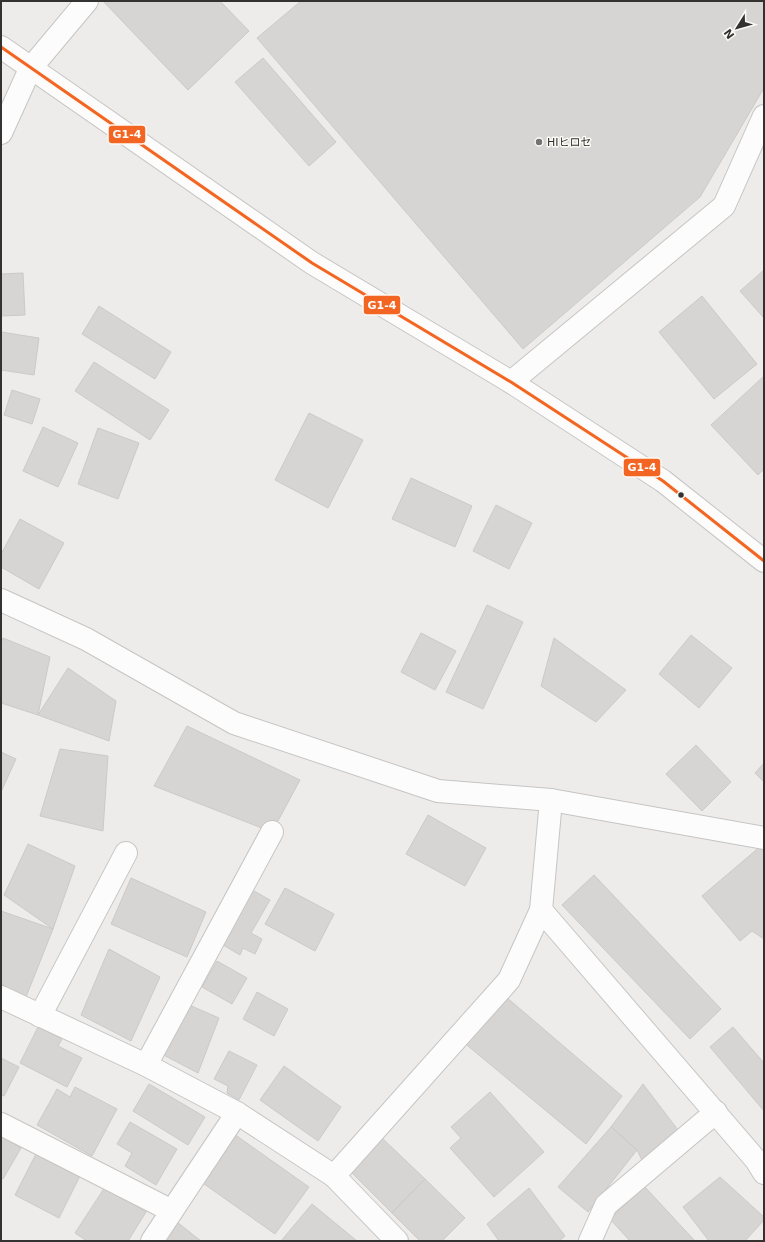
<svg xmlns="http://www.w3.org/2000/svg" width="765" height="1242" font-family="'DejaVu Sans','Noto Sans JP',sans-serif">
	<rect width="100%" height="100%" fill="#eeecea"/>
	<g fill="#d7d5d4" stroke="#cbcac8">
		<polygon points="103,1 220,1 249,31 188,90"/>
		<polygon points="301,1 764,1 764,88 700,197 523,349 257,38"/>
		<polygon points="263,58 336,142 309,166 235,82"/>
		<polygon points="764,270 764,318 740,291"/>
		<polygon points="23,273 25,315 1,316 1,274"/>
		<polygon points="702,296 757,364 714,399 659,332"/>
		<polygon points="99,306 171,352 155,379 82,334"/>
		<polygon points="1,332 39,338 34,375 1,370"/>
		<polygon points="94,362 169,410 150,440 75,391"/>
		<polygon points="764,376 764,469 758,475 711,425"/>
		<polygon points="12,390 40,399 32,424 4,415"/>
		<polygon points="309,413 363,440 328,508 275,480"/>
		<polygon points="43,427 78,443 58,487 23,471"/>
		<polygon points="98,428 139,443 118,499 78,484"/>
		<polygon points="411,478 472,506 455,547 392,519"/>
		<polygon points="496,505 532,523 509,569 473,551"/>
		<polygon points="20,519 64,543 39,589 1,567 1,554"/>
		<polygon points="487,605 523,622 483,709 446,692"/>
		<polygon points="421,633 456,651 435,690 401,672"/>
		<polygon points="691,635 732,668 699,708 659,674"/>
		<polygon points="3,638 50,657 38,715 1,703 1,643"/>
		<polygon points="554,638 626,690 596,722 541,686"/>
		<polygon points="68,668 116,701 109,741 38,715"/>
		<polygon points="187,726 300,780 272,832 154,786"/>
		<polygon points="696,745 731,782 702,811 666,774"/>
		<polygon points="60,749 108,756 103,831 40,816"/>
		<polygon points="1,752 16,759 1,792"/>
		<polygon points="764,763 764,782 755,773"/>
		<polygon points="428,815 486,848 465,886 406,854"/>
		<polygon points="28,844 75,866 53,929 4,895"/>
		<polygon points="762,845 764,846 764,939 752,931 740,941 702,896"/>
		<polygon points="594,875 721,1009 690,1039 562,905"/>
		<polygon points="131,878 206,912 187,957 111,924"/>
		<polygon points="247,887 270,900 251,933 262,939 255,954 243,948 240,955 218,942"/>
		<polygon points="285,888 334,914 315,951 265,924"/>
		<polygon points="1,911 53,929 22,1007 1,983"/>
		<polygon points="109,949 160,977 131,1041 81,1015"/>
		<polygon points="217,961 247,978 232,1004 202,987"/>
		<polygon points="257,992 288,1009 274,1036 243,1019"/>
		<polygon points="505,996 622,1096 586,1144 462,1041"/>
		<polygon points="180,1001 219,1018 198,1073 154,1050"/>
		<polygon points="38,1027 62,1039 58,1046 82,1058 67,1087 20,1063"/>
		<polygon points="733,1027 764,1063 764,1111 710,1047"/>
		<polygon points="229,1051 257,1065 239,1100 227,1093 228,1086 214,1079"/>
		<polygon points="1,1058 19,1067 4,1096 1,1095"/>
		<polygon points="284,1066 341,1107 318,1141 260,1100"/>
		<polygon points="149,1084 205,1117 188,1145 133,1111"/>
		<polygon points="643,1084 681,1134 643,1162 637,1150 611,1127"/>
		<polygon points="75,1087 117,1109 92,1156 37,1125 57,1089 70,1097"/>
		<polygon points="490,1092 544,1152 494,1197 450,1148 461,1138 451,1127"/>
		<polygon points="130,1122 177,1149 156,1185 125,1166 132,1153 117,1144"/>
		<polygon points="611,1127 637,1150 588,1212 558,1187"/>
		<polygon points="234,1134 309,1187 275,1234 200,1181"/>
		<polygon points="1,1136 21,1148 3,1179 1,1178"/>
		<polygon points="382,1138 425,1179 392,1213 352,1173"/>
		<polygon points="36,1154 80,1176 59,1218 15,1195"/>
		<polygon points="720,1177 764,1217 764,1220 745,1241 709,1241 683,1207"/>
		<polygon points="425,1179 465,1218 442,1241 420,1241 392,1213"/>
		<polygon points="644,1186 695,1241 630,1241 610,1219"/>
		<polygon points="105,1187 146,1212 128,1241 87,1241 75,1233"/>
		<polygon points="529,1188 565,1236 559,1241 499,1241 487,1224"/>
		<polygon points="312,1204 357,1241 281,1241"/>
		<polygon points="177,1222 201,1241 161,1241"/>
	</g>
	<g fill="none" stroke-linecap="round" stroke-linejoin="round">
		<g stroke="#c6c5c4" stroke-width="24">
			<g id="minor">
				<polyline points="1,47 312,263 511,382 663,481 764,561"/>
				<polyline points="1,133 30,69 87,1"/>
				<polyline points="511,382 724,206 764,116"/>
				<polyline points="1,600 86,639 234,723 438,791 551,800 764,838"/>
				<polyline points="541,910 756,1160 764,1173"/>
				<polyline points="1,997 146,1065 237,1113 334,1176 397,1241"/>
				<polyline points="40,1016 126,853"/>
				<polyline points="146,1065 272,832"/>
				<polyline points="1,1124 172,1211"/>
				<polyline points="334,1176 509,980 541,910 551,800"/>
				<polyline points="152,1241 237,1113"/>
				<polyline points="590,1241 606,1205 716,1112"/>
			</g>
		</g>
		<use href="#minor" stroke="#fcfcfc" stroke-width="22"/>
		<g stroke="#fdfaf5" stroke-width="6">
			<polyline id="bus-1" points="1,47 312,263 511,382 663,481 764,561"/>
		</g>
		<use href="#bus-1" stroke="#f26522" stroke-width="3"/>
	</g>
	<circle fill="#747371" stroke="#fdfaf5" stroke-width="1.5" cx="539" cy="142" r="4"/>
	<circle fill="#333230" stroke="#fdfaf5" stroke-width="1.5" cx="681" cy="495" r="3.5"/>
	<g text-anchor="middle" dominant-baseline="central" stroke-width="3" stroke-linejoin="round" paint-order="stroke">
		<g font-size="11" fill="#333230" stroke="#fdfaf5" text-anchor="start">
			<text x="547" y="142">HIヒロセ</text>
		</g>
	</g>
	<g stroke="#fdfaf5" stroke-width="1.5">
		<rect x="108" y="125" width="38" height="19" rx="4" fill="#f26522"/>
		<rect x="363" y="295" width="38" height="20" rx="4" fill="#f26522"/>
		<rect x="623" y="458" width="38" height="19" rx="4" fill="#f26522"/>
	</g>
	<g font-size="11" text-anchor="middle" font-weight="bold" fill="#fff">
		<text x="127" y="138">G1-4</text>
		<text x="382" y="309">G1-4</text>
		<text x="642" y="471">G1-4</text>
	</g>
	<rect width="765" height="1242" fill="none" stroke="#333230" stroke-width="4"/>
	<g transform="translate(737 28) rotate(233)" stroke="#fdfaf5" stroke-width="3" paint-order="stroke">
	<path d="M0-3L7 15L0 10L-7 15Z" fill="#333230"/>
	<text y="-6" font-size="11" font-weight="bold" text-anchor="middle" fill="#333230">N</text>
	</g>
</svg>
